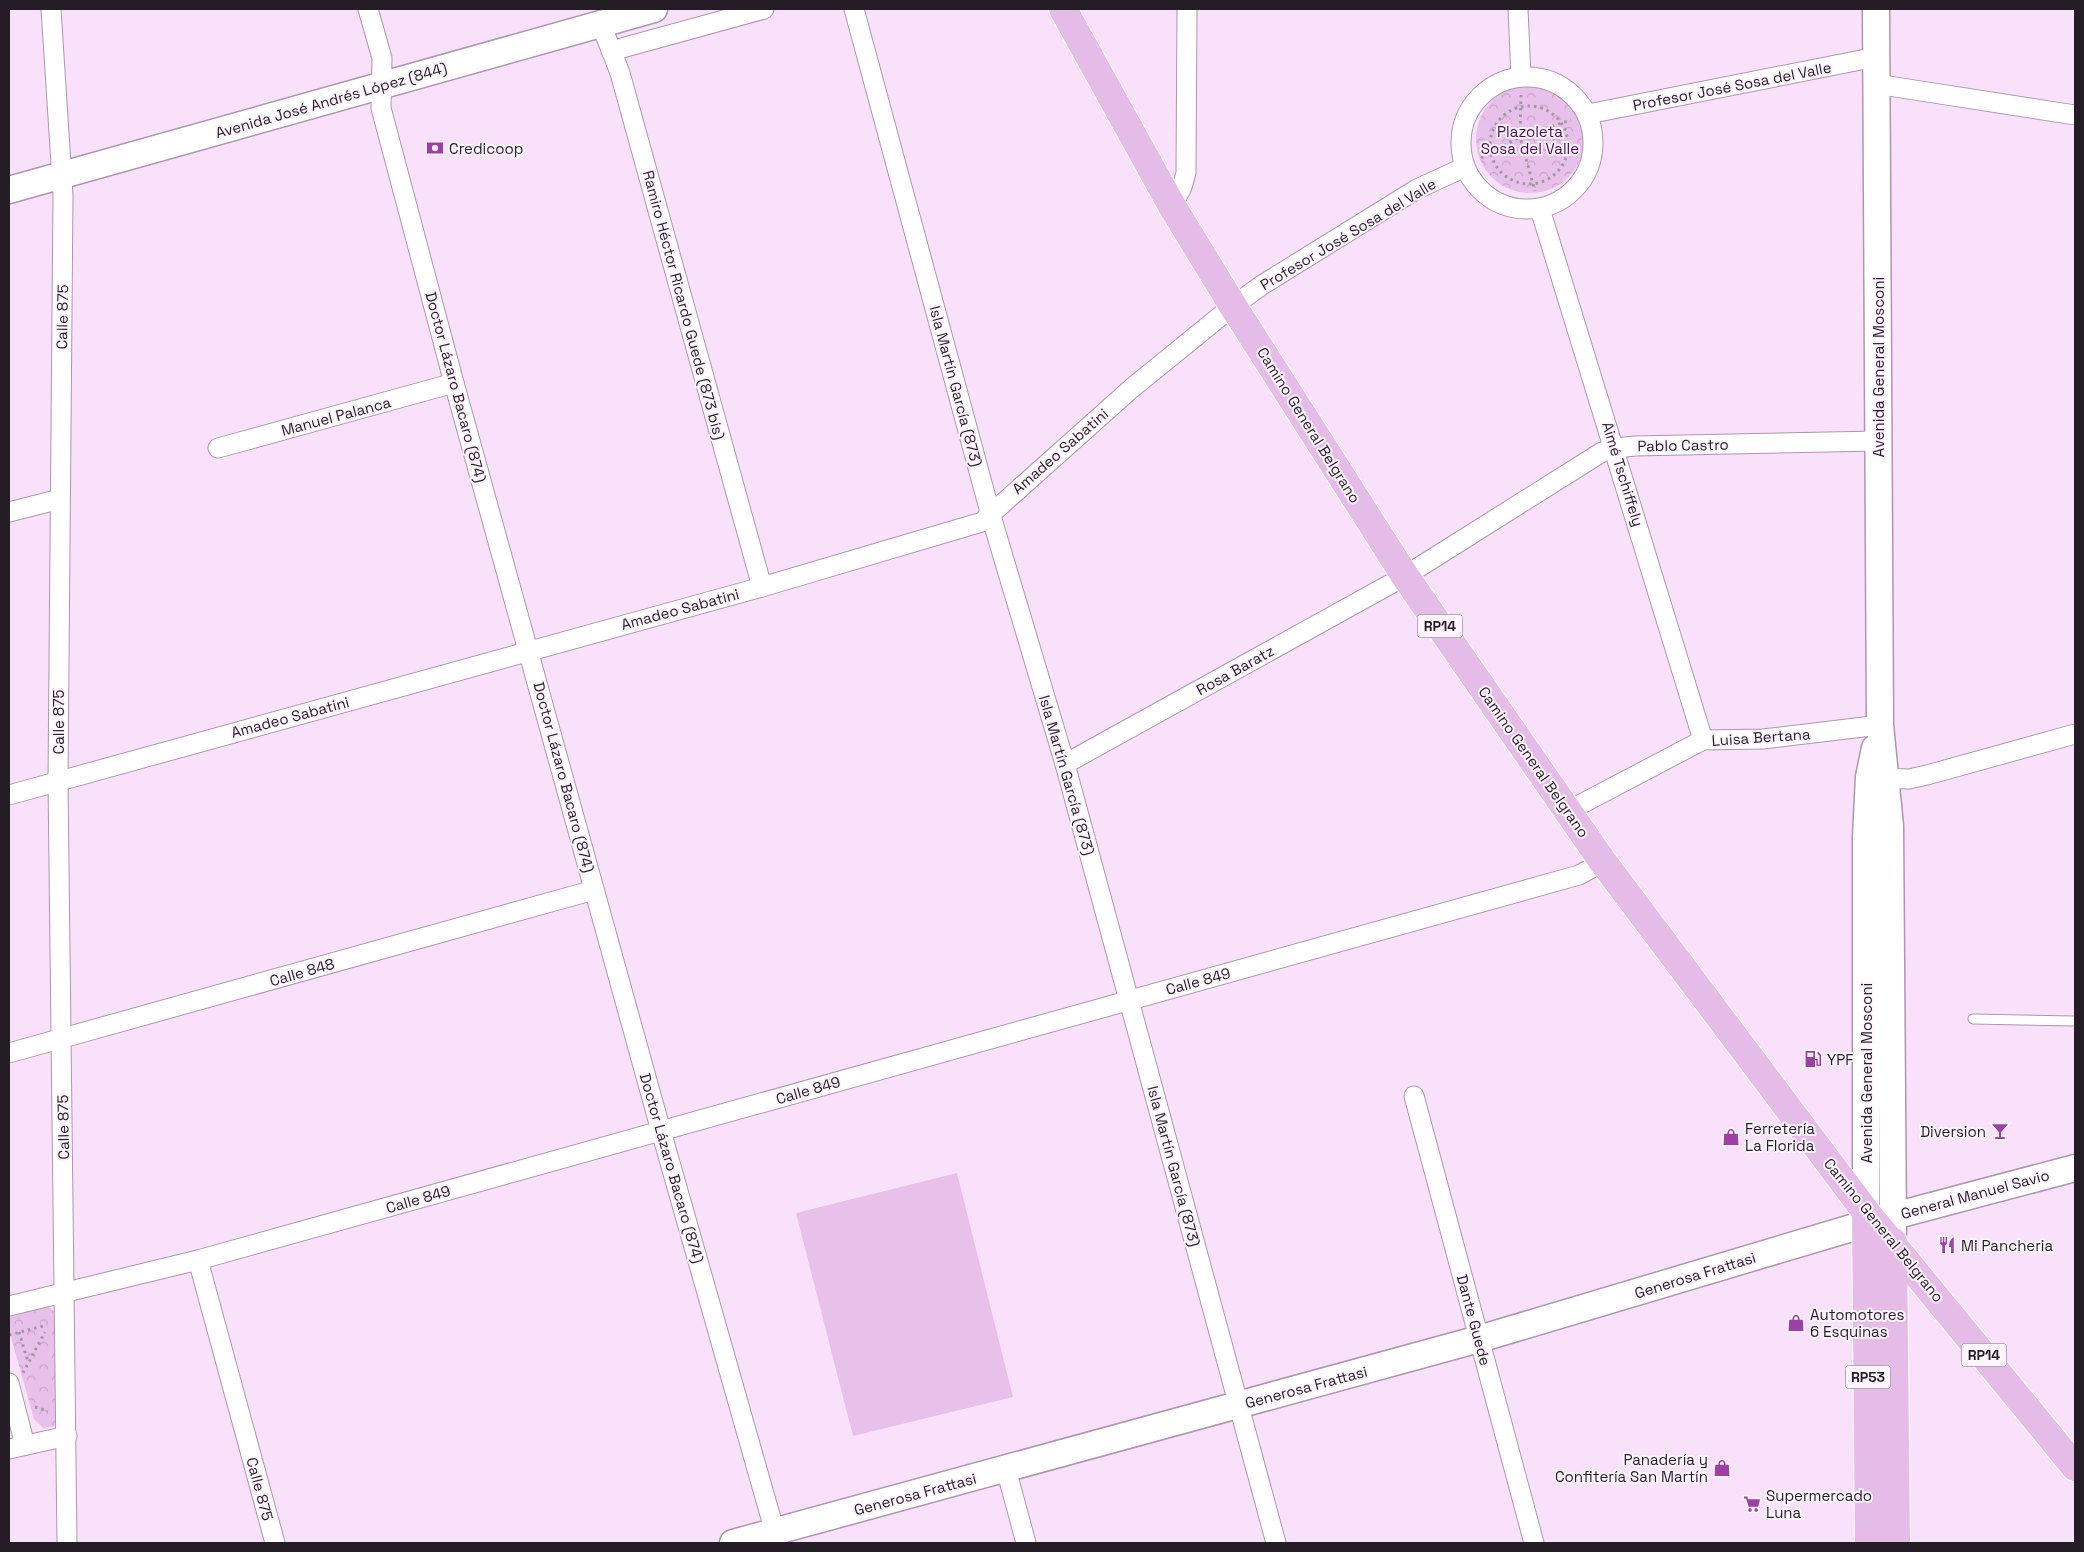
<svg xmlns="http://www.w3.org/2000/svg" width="2084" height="1552" font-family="'Space Grotesk',sans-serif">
	<defs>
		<pattern id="park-crowns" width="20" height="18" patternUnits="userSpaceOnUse" patternTransform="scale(1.25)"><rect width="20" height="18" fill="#e8c1eb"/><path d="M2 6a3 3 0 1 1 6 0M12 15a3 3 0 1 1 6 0" fill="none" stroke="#c7a5c9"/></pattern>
	</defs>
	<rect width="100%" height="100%" fill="#f9e1fb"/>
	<polygon fill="#e8c1eb" points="957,1173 1013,1397 853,1436 796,1213"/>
	<g fill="url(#park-crowns)">
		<circle cx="1530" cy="139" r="54"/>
		<polygon points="48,1306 54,1311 57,1318 57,1426 43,1428 34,1419 9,1330 9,1320 12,1316"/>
	</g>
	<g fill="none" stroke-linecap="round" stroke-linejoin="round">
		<g stroke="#ad96ae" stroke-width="11">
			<polyline id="service" points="1973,1019 2075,1021"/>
		</g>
		<g stroke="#ad96ae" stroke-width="21">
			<g id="minor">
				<polyline points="51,9 63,195 58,781 67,1543"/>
				<polyline points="368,9 382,58 381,108 454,383 661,1131 778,1543"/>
				<polyline points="854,9 991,516 1065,764 1276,1543"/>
				<polyline points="1518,9 1521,77"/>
				<polyline points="601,24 620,73 762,587"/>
				<polyline points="611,51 764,9"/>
				<circle cx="1527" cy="143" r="66"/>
				<polyline points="1876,84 2075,115"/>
				<polyline points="1588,114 1876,57"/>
				<polyline points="1172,206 1182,187 1186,173 1187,9"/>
				<polyline points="1540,209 1703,740"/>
				<polyline points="218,448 454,383"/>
				<polyline points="9,512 60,499"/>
				<polyline points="1065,764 1405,576 1602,452 1615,448 1635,446 1878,441"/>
				<polyline points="1873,778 1909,779 1927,775 2075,734"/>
				<polyline points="9,795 762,587 982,522 1132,388 1233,306 1262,285 1417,189 1465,167"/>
				<polyline points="1568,811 1703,740 1763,739 1880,725"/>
				<polyline points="9,1053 594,890"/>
				<polyline points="1414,1096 1534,1543"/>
				<polyline points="198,1260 275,1543"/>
				<polyline points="9,1306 198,1260 1579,875 1603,862"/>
				<polyline points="9,1383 25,1445"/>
				<polyline points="9,1449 67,1436"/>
				<polyline points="1006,1469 1026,1543"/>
			</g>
		</g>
		<g stroke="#ad96ae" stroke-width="29">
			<g id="secondary">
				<polyline points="1876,9 1880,725 1890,826 1893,1232"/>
				<polyline points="9,190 654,9"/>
				<polyline points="1866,1212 1866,837 1869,777 1875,748"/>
				<polyline points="733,1543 1479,1339 1875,1221 2075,1168"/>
			</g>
		</g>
		<g stroke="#fff" stroke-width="30">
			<g id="primary">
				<polyline points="1063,9 1172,206 1233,306 1405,576 1603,862 1866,1212 2075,1467"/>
				<polyline points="1866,1212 1869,1543"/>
				<polyline points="1893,1242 1896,1543"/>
			</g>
		</g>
		<g stroke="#a695a8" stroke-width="3" stroke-dasharray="2.5 4" stroke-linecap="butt">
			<polyline points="1521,95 1520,137 1535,191"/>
			<circle cx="1529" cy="145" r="39"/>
			<polyline points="1481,158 1520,137 1571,120"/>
			<polyline points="19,1332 28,1362"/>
			<polyline points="9,1335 47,1325"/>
			<polyline points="23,1373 45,1332"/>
			<polyline points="35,1407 48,1411"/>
		</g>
		<use href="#service" stroke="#fff" stroke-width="9"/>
		<use href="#minor" stroke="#fff" stroke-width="19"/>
		<use href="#secondary" stroke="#fff" stroke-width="26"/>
		<use href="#primary" stroke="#e5bce8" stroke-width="28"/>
	</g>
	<defs>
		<g id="bank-bare" transform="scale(1.35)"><path d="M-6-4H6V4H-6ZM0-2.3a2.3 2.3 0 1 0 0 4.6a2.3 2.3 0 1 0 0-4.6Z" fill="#9e3fa7" stroke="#fdf4fe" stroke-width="2.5" paint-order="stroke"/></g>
		<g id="fuel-bare" transform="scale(1.35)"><path d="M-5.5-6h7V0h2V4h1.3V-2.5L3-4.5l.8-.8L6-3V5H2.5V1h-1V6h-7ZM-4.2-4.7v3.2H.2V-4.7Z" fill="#9e3fa7" stroke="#fdf4fe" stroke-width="2.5" paint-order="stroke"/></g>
		<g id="bar-bare" transform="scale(1.35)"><path d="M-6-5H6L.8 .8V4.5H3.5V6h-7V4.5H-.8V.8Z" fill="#9e3fa7" stroke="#fdf4fe" stroke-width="2.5" paint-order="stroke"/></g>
		<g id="shop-bare" transform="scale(1.35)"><path d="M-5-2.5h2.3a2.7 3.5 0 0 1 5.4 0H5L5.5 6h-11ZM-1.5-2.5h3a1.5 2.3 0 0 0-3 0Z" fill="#9e3fa7" stroke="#fdf4fe" stroke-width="2.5" paint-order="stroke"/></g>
		<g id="restaurant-bare" transform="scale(1.35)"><path d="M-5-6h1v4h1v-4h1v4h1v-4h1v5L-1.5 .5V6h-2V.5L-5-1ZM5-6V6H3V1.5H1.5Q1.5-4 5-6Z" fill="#9e3fa7" stroke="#fdf4fe" stroke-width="2.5" paint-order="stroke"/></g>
		<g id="supermarket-bare" transform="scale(1.35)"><path d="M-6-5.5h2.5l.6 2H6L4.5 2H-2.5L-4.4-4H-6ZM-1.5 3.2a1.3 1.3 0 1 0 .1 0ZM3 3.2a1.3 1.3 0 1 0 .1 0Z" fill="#9e3fa7" stroke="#fdf4fe" stroke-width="2.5" paint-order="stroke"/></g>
	</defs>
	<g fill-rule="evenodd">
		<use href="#bank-bare" x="435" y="148"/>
		<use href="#fuel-bare" x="1813" y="1059"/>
		<use href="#bar-bare" x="2000" y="1131"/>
		<use href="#shop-bare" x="1731" y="1137"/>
		<use href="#restaurant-bare" x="1947" y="1245"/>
		<use href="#shop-bare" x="1796" y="1323"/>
		<use href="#shop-bare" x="1722" y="1468"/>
		<use href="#supermarket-bare" x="1752" y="1504"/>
	</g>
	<g text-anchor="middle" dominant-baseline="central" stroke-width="4" stroke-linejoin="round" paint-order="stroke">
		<g fill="#fdf4fe" stroke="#665e67" stroke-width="1">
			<rect x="1417.5" y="614.5" width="45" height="23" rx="4"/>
			<rect x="1961.5" y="1343.5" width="45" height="23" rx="4"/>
			<rect x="1845.5" y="1365.5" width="45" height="23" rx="4"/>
		</g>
		<g font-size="14" font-weight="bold" fill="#251d26">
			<text x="1440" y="626">RP14</text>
			<text x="1984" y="1355">RP14</text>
			<text x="1868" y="1377">RP53</text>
		</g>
		<g font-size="15" fill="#251d26" stroke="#fdf4fe">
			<text transform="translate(1732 86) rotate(-11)">Profesor José Sosa del Valle</text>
			<text transform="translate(331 100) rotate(-16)">Avenida José Andrés López (844)</text>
			<text transform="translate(1348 234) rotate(-31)">Profesor José Sosa del Valle</text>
			<text transform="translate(684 305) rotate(75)">Ramiro Héctor Ricardo Guede (873 bis)</text>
			<text transform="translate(62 317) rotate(-89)">Calle 875</text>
			<text transform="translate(1878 367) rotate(-90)">Avenida General Mosconi</text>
			<text transform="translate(956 386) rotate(75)">Isla Martín García (873)</text>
			<text transform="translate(456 387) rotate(75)">Doctor Lázaro Bacaro (874)</text>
			<text transform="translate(336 416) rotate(-15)">Manuel Palanca</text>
			<text transform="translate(1309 425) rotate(58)">Camino General Belgrano</text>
			<text transform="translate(1683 445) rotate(-1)">Pablo Castro</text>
			<text transform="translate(1060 451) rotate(-41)">Amadeo Sabatini</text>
			<text transform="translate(1623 474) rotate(73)">Aimé Tschiffely</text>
			<text transform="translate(680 609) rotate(-15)">Amadeo Sabatini</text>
			<text transform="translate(1235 670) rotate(-29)">Rosa Baratz</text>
			<text transform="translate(290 717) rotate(-15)">Amadeo Sabatini</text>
			<text transform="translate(58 722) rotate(-90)">Calle 875</text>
			<text transform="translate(1761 737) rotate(-4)">Luisa Bertana</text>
			<text transform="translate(1534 762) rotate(55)">Camino General Belgrano</text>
			<text transform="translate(1067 775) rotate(74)">Isla Martín García (873)</text>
			<text transform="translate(564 777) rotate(75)">Doctor Lázaro Bacaro (874)</text>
			<text transform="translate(302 972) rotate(-16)">Calle 848</text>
			<text transform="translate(1198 981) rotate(-15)">Calle 849</text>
			<text transform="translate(1866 1073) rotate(-90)">Avenida General Mosconi</text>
			<text transform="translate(808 1090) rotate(-16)">Calle 849</text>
			<text transform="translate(63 1127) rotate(-91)">Calle 875</text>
			<text transform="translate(1174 1166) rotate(75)">Isla Martín García (873)</text>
			<text transform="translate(672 1168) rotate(74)">Doctor Lázaro Bacaro (874)</text>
			<text transform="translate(1975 1194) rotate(-15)">General Manuel Savio</text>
			<text transform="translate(418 1199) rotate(-16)">Calle 849</text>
			<text transform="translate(1884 1230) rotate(51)">Camino General Belgrano</text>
			<text transform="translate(1695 1275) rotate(-17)">Generosa Frattasi</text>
			<text transform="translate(1474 1320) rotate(75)">Dante Guede</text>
			<text transform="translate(1306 1387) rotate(-15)">Generosa Frattasi</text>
			<text transform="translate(260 1489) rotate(75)">Calle 875</text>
			<text transform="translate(915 1494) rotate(-15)">Generosa Frattasi</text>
		</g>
		<g font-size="15" fill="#4c0a52" stroke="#fdf4fe">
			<text x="1530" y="131">Plazoleta<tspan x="1530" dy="17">Sosa del Valle</tspan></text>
		</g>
		<g font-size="15" fill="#251d26" stroke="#fdf4fe" text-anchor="start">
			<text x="449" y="148">Credicoop</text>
			<text x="1827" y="1059">YPF</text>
			<text x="1745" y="1128">Ferretería<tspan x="1745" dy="17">La Florida</tspan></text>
			<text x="1986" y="1131" text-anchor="end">Diversion</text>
			<text x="1961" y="1245">Mi Pancheria</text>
			<text x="1810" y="1314">Automotores<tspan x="1810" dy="17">6 Esquinas</tspan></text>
			<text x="1708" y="1459" text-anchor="end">Panadería y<tspan x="1708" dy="17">Confitería San Martín</tspan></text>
			<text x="1766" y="1495">Supermercado<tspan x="1766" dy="17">Luna</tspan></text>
		</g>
	</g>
	<rect width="2084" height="1552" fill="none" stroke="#251d26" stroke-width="20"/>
</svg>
